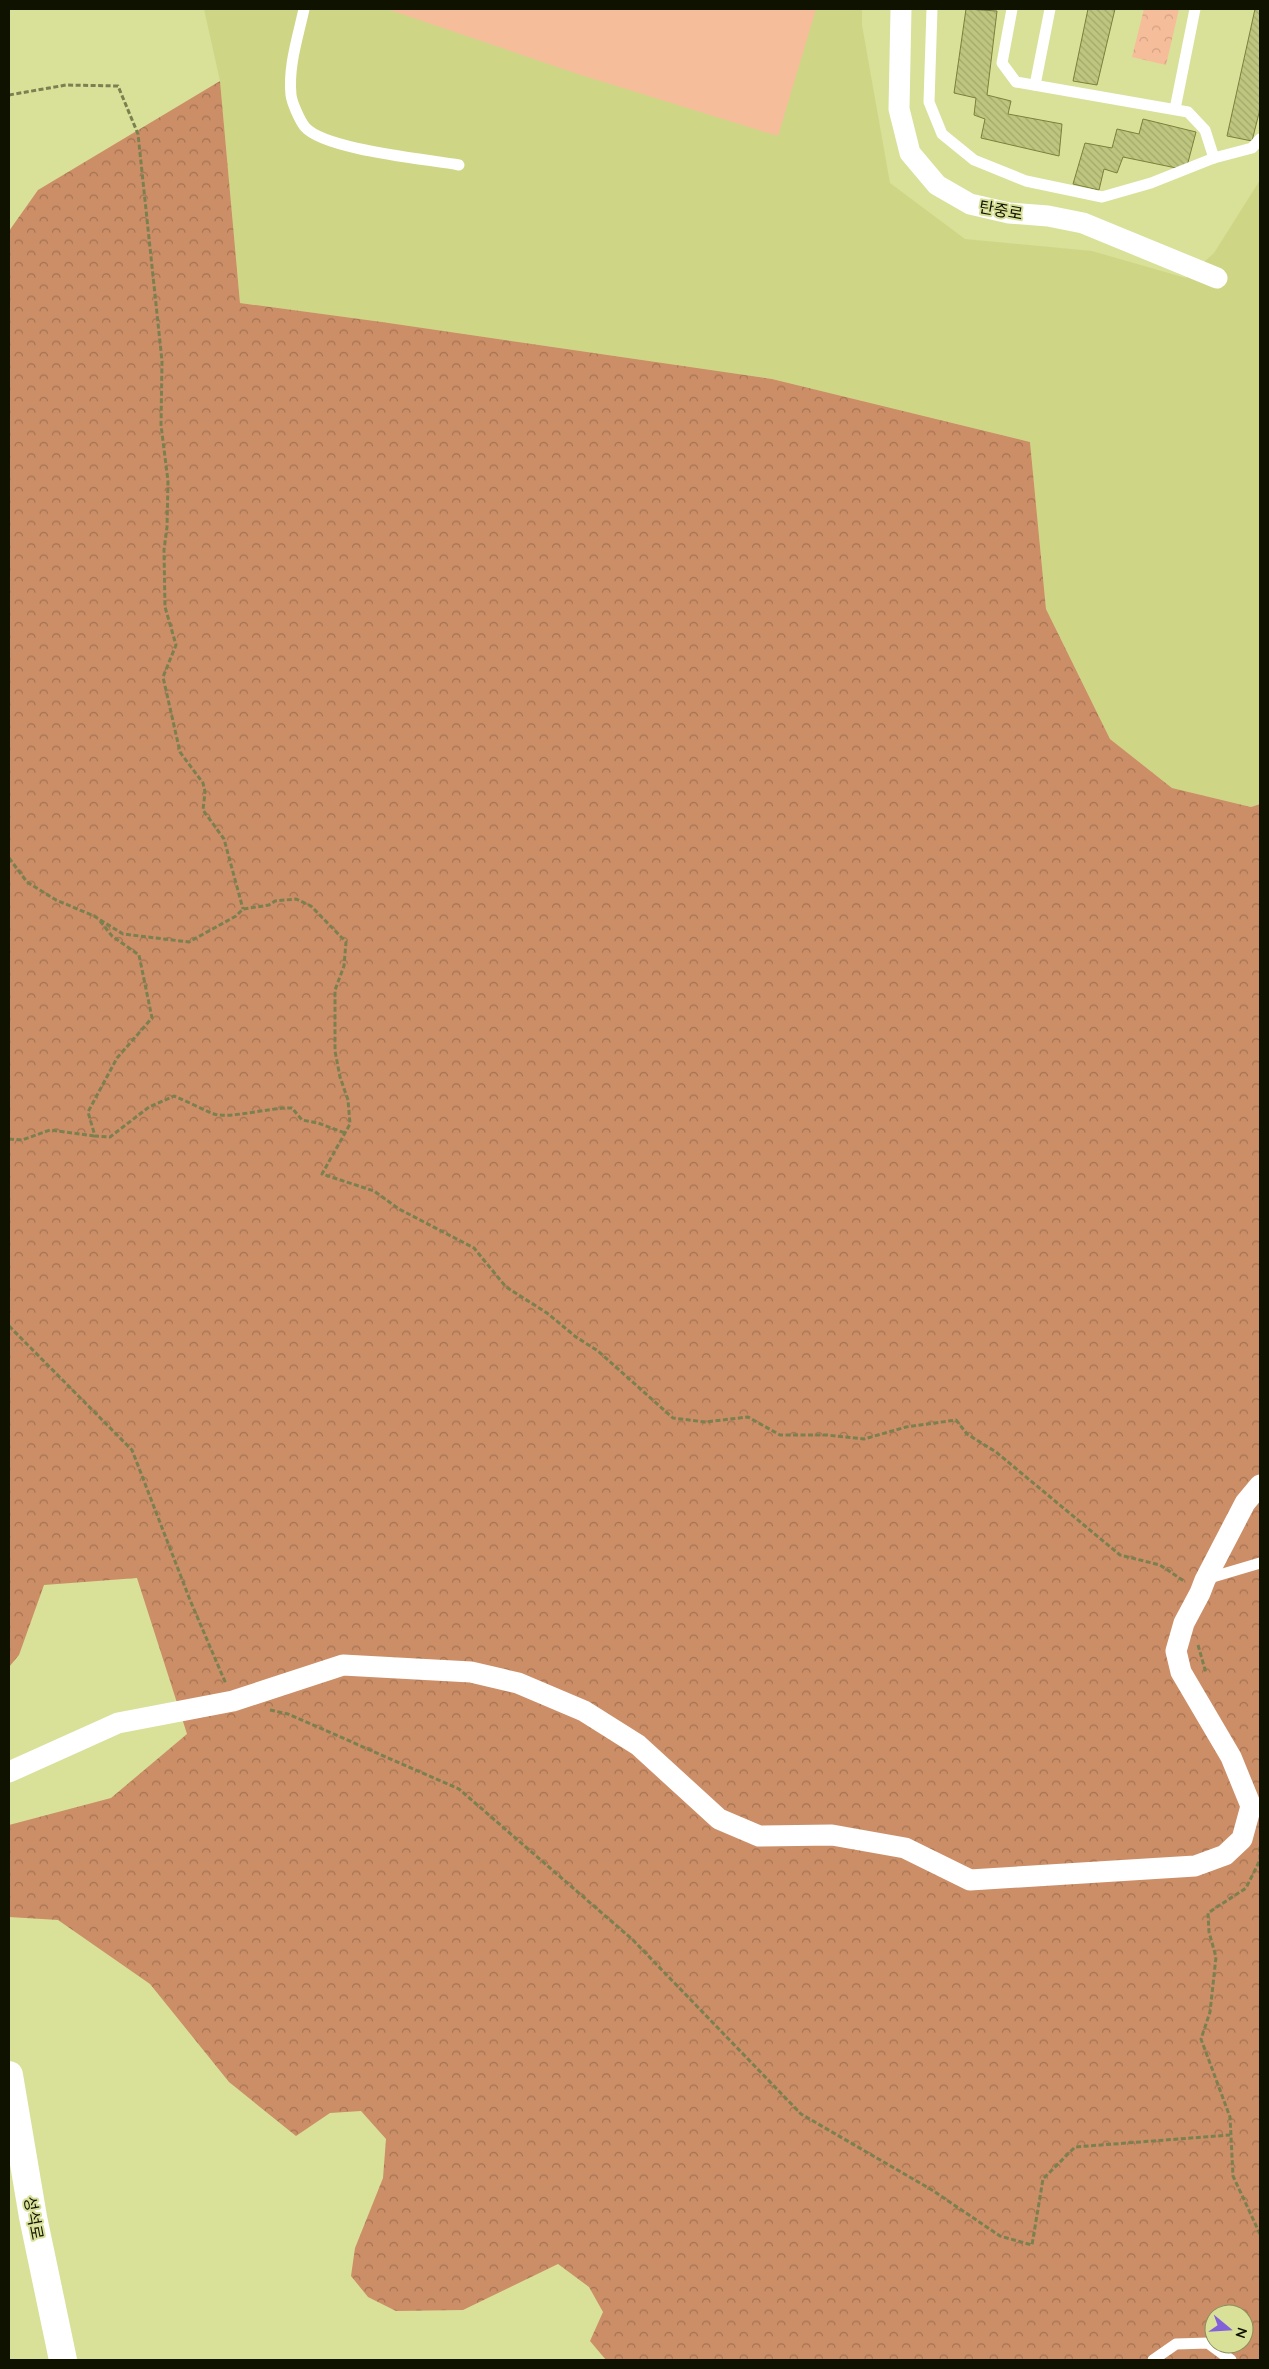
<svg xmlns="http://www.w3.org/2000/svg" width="1269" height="2369" font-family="Quicksand,'Noto Sans KR',sans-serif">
	<defs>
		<pattern id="forest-crowns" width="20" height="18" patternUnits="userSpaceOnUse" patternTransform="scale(1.25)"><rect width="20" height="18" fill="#cc8e67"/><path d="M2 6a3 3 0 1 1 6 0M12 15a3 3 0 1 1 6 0" fill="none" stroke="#a47352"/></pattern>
		<pattern id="park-crowns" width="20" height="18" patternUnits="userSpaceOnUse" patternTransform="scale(1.25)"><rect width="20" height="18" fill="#f6bd9a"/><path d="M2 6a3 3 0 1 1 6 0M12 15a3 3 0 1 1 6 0" fill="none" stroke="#d2a183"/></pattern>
		<pattern id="building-back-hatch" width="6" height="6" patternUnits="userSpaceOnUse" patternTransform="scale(1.25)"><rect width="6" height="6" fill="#bec57e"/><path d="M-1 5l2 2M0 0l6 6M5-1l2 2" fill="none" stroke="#a2a86b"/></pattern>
	</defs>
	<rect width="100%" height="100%" fill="#d9e098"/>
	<polygon fill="#ced686" points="204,9 862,9 862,25 890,183 965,239 1092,251 1186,278 1214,253 1260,180 1260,804 1251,807 1172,788 1110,739 1046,609 1030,442 772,379 382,322 240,303 220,81"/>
	<polygon fill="#f6bd9a" points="387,9 816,9 778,136 581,75"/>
	<path fill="url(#forest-crowns)" fill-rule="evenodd" d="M220,81l20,222 142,19 390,57 258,63 16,167 64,130 62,49 79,19 9,-3v1556h-654l-16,-19 13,-29 -14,-25 -31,-23 -95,46 -67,1 -28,-14 -17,-21 4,-28 28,-70 3,-39 -25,-28 -31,2 -34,23 -67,-54 -79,-98 -92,-64 -49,-3v-92l102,-27 76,-64 -50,-156 -93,7 -25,70 -10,12v-1436l29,-41zM1214,2314h30v30h-30z"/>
	<polygon fill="url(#park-crowns)" points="1144,9 1179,9 1166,65 1132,57"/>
	<g fill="url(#building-back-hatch)" stroke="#7b803a">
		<polygon points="966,9 997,11 987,95 1011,101 1008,114 1062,124 1059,156 981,138 985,119 974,115 976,98 954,93"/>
		<polygon points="1088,9 1115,9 1097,85 1073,81"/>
		<polygon points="1255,9 1260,9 1260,109 1252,141 1227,136"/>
		<polygon points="1143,119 1196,132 1186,170 1123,157 1117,173 1104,169 1099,190 1073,184 1085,143 1112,148 1117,129 1139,134"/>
	</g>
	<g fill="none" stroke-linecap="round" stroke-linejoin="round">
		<g stroke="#7b8051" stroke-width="3" stroke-dasharray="5 2.5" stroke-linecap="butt">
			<polyline points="9,95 66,85 118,86 138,134 162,361 161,425 168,481 167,527 164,550 165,607 176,645 163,677 180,752 203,783 205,792 203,810 224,839 243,909"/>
			<polyline points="9,858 27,882 56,900 94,916 123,934 189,942 236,916 243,909 269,905 275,901 296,899 311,906 346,942 344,966 335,990 335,1051 340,1077 348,1100 350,1124 322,1174 374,1191 399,1209 474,1248 506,1287 547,1313 576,1337 598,1351 673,1418 705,1422 748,1417 780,1435 827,1435 864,1439 906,1427 956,1420 967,1434 996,1452 1120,1555 1160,1565 1184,1581"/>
			<path d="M100,921l12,15 27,19 13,63 -35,40 -29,54 7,24 15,1 39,-30 25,-11c13,5 27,13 40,18 17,5 57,-7 78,-6l10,12 16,3 27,10"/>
			<polyline points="9,1139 22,1140 50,1130 95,1136"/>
			<polyline points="9,1326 132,1450 190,1600 226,1684"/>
			<polyline points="1198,1645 1206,1673"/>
			<polyline points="270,1710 288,1714 459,1789 633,1940 801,2114 932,2190 1000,2236 1032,2245 1043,2179 1075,2147 1230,2135"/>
			<polyline points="1260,1847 1260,1860 1246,1888 1208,1913 1209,1932 1216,1957 1210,2012 1201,2039 1230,2117 1233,2176 1260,2234"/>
		</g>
		<g stroke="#fff" stroke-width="11">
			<path d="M304,9c-6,28 -16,57 -13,86 1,8 9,26 14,32 20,23 122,32 154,38"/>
			<polyline points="932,9 929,102 942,134 974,160 1026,181 1102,197 1151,183 1214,158 1252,148 1260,139"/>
			<polyline points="1012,9 1002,63 1016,82 1188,112 1205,130 1214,158"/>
			<polyline points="1035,85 1050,9"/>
			<polyline points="1175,109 1195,9"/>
			<polyline points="1206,1579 1260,1563"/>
			<polyline points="1153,2360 1176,2344 1208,2343 1231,2360"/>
		</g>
		<g stroke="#fff" stroke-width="21">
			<polyline points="901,9 899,109 910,153 937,185 970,204 1009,213 1048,216 1083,223 1217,278"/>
			<polyline points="9,1772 118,1723 233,1701 343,1665 471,1672 518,1683 584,1711 638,1745 719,1819 759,1836 832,1835 905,1848 970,1880 1195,1866 1225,1855 1242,1839 1251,1806 1231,1757 1181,1672 1176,1651 1184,1623 1200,1593 1205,1580 1245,1503 1260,1485"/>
		</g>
		<polyline stroke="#fff" stroke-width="28" points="9,2075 33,2217 63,2360"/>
	</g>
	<g text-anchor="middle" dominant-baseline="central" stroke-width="4" stroke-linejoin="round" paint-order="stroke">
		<g font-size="16" fill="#101200" stroke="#d9e098">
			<text transform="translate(1001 210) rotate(10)">탄중로</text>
			<text transform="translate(34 2218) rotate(79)">성석로</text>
		</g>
	</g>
	<rect width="1269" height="2369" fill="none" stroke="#101200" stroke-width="20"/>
	<g transform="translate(1229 2329) rotate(108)"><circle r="24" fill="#d9e098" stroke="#898e5b"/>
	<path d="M0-4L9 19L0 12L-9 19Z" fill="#8260da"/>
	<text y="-8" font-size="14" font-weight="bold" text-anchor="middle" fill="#101200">N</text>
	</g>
</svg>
